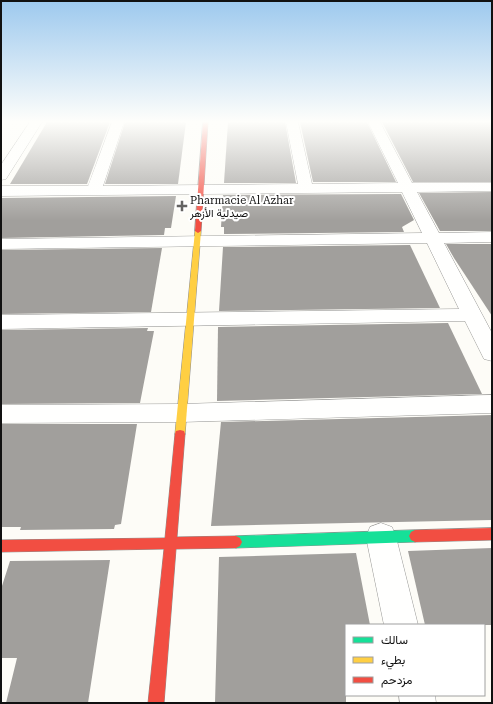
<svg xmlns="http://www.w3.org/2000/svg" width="493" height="704" font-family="'Roboto Serif',Vazirmatn,serif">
	<rect width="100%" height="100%" fill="#fdfcf7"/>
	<g fill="#a19f9c">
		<polygon points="47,122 110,122 87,184 10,184"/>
		<polygon points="125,122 186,122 178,184 105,184"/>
		<polygon points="228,122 285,122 296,183 224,183"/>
		<polygon points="300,122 367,122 396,182 313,182"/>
		<polygon points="382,122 492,122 492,182 413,182"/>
		<polygon points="492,192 492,231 440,231 419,193"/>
		<polygon points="401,194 414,220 402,227 404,232 224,234 224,227 221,227 223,195"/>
		<polygon points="176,196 171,228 165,228 164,235 1,238 1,198"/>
		<polygon points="446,244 492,244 492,316 454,258"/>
		<polygon points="410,245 440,308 219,311 223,247"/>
		<polygon points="162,248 151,312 1,314 1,250"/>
		<polygon points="448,323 482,394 217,401 218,327"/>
		<polygon points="148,328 147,331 154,331 140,403 1,404 1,330"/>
		<polygon points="492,415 492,520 211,526 221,422"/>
		<polygon points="1,424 137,424 121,524 115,525 114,529 20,530 21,527 1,527"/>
		<polygon points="492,548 492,625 425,625 408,551"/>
		<polygon points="356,553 370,625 346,625 346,703 215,703 219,557"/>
		<polygon points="110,560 88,703 6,703 17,658 1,658 1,589 10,561"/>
	</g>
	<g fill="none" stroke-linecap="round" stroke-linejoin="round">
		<g stroke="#979795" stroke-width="1">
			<g id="street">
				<polygon points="30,122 42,122 6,179 1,180 1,165"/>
				<polygon points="112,122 124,122 103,186 298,184 286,122 298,122 312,184 398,183 368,122 380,122 412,183 492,183 492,191 417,192 439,233 492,232 492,242 444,243 492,333 492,361 484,359 465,321 1,329 1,315 459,309 427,243 1,249 1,239 422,233 402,192 1,196 1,186 88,186"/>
				<polygon points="492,395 492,413 181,422 1,423 1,405 181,404"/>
				<polygon points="381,523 392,527 396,537 418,625 384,625 366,537 370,527"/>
				<polygon points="399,695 435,695 436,703 400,703"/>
			</g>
		</g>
		<g stroke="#8e8d8b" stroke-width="1">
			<polygon id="fast" points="415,530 419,532 421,536 419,540 415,542 236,548 232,546 230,542 232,538 236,536"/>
		</g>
		<g stroke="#8e8d8b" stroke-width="1">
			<polygon id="slow" points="198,229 201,231 185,434 184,437 180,438 176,437 175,434 195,231"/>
		</g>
		<g stroke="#8e8d8b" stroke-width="1">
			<g id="jam">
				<polygon points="203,122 208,122 201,231 198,233 195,231"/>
				<polygon points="180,430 184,431 185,434 177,537 236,536 240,538 242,542 240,546 236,548 176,549 164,703 148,703 164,549 1,552 1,540 165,538 175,434 176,431"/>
				<polygon points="492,528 492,540 415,542 411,540 409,536 411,532 415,530"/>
			</g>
		</g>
		<use href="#street" fill="#fffffe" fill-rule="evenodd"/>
		<use href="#fast" fill="#16e098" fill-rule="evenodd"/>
		<use href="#slow" fill="#ffcf43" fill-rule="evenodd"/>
		<use href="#jam" fill="#f24e42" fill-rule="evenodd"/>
	</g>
	<linearGradient id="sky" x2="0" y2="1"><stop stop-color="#9dc9ee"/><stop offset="0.55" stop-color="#fefefb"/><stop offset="1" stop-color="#fefefb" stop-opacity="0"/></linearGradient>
	<rect width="493" height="221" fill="url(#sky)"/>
	<path fill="#646362" stroke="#fff" stroke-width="1.5" d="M180 200h4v4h4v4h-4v4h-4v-4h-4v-4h4z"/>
	<g text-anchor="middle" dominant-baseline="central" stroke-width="4" stroke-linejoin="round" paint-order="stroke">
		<g font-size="11" fill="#111" stroke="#fff" text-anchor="start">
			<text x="190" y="200">Pharmacie Al Azhar<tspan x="190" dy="13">صيدلية الأزهر</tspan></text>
		</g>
	</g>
	<rect width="493" height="704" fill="none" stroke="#111111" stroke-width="4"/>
	<rect x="345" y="624" width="140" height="72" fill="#ffffff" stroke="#a0a0a0"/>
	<rect x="353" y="637" width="20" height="6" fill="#16e098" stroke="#a0a0a0"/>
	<text x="381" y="644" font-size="12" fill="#111111">سالك</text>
	<rect x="353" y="657" width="20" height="6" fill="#ffcf43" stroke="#a0a0a0"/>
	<text x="381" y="664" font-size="12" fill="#111111">بطيء</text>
	<rect x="353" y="677" width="20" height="6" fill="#f24e42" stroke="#a0a0a0"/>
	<text x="381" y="684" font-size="12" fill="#111111">مزدحم</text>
</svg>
